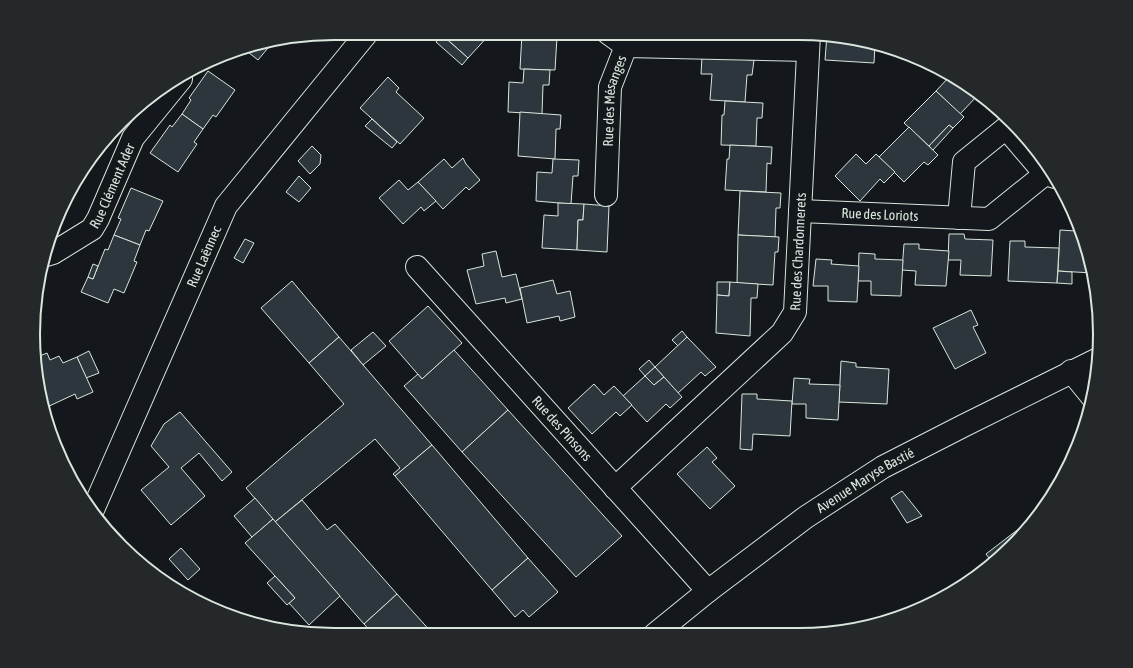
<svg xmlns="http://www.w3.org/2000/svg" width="1133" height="668" font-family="'Asap Condensed',sans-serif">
	<rect width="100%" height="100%" fill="#14181c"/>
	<g fill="#2c363c" stroke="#d8e6dc">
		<polygon points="440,33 491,33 468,58"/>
		<rect x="512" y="33" width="10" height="3"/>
		<polygon points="522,33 563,33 563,37 557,37 555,70 520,69"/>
		<polygon points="442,35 468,58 462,65 436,42"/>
		<polygon points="827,35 875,45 874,63 825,60"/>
		<polygon points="272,43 258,60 243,48"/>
		<polygon points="702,57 754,60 752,75 747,75 745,102 710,100 712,74 701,74"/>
		<polygon points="524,69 550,70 549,85 543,85 542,114 508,112 509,82 523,83"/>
		<polygon points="208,71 235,90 216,117 213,115 203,129 182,114 191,100 189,98"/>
		<polygon points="950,76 966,84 983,98 978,95 960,114 936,91"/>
		<polygon points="388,77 399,88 396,92 424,118 400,144 360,108"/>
		<polygon points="936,91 964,117 953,128 949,125 929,146 904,123"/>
		<polygon points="725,101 763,103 762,118 757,118 756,146 721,145 722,115 724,115"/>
		<polygon points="520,112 561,115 560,129 556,129 555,159 518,156"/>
		<polygon points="182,114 203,129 194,142 197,144 178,172 150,153 170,125 172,127"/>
		<polygon points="372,119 397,142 392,148 365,126"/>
		<polygon points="949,125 953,128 933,150 929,146"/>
		<polygon points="909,127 938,155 928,165 924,162 904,182 879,157"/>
		<polygon points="730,145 772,147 771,164 767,163 766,192 725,190 727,159 729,159"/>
		<polygon points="312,146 321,155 320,164 310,174 298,161"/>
		<polygon points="856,154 866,164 876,154 895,172 884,183 880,179 860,201 835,176"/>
		<polygon points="463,158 466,164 480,180 469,190 466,187 443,209 418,182 444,159 452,168"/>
		<polygon points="553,159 579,160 578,176 573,176 571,204 536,201 537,172 552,173"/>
		<polygon points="299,176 311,188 299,202 286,192"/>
		<polygon points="399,180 408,190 418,182 436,201 424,211 421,207 403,224 379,198"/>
		<polygon points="131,188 163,201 149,231 146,230 140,245 114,235 121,219 118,218"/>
		<polygon points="740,191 781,193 780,208 776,208 775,237 738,235"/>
		<polygon points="558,203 584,204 583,220 578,220 577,250 542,248 544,215 558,216"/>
		<polygon points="584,204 609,206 607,252 577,250 578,220 583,220"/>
		<polygon points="1060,230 1076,231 1076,236 1083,237 1093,273 1058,271"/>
		<polygon points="949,234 964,234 965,239 993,240 991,276 960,275 961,260 948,260"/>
		<polygon points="114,235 140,245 134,261 137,262 124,293 114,289 108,303 81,292 88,277 93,279 105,249 108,250"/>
		<polygon points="738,235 779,237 778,252 775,252 773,285 737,283"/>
		<polygon points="245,239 254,243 243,263 234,258"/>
		<polygon points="1010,241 1025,241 1025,247 1059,248 1057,283 1008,281"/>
		<polygon points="904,244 919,244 919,249 949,251 946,286 915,285 916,271 902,270"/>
		<polygon points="496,251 502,277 516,274 522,299 506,303 505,298 476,304 467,270 484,266 482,254"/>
		<polygon points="859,253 875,254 875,259 903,260 901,296 871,295 871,281 858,281"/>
		<polygon points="816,259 832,260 831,264 859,266 857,302 828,301 828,286 813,286"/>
		<polygon points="93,264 98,266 93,279 88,277"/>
		<polygon points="1058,271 1072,272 1072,284 1057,283"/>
		<polygon points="553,280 557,294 570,291 575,317 560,321 559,316 527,323 520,288"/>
		<polygon points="292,281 339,337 309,363 261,308"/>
		<polygon points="717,282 730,282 729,296 717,295"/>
		<polygon points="730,282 758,284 757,298 751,298 750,336 716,333 717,295 729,296"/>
		<polygon points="428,306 462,343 422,379 389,341"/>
		<polygon points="971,310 978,325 973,327 986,353 955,369 933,328"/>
		<polygon points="682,331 687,337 678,346 672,340"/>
		<polygon points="373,332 386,346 363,365 351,350"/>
		<polygon points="339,337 432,445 395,476 393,474 400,468 375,439 275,522 246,488 344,404 309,363"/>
		<polygon points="687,337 716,367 705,376 701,372 678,393 655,367"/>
		<polygon points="454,350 508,410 462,452 404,386 418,374 422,379"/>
		<polygon points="89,351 99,373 86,378 77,357"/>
		<polygon points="47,353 50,360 59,356 63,363 77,357 93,392 77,399 75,394 45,408 37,357"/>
		<polygon points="649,360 655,367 645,376 639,369"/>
		<polygon points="841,361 856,363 856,367 889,369 887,404 839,402"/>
		<polygon points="655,367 664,377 654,385 645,376"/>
		<polygon points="645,376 654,385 664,377 682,397 670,408 666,404 647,422 623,396"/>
		<polygon points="794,378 810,379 809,384 840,385 838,420 806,418 806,404 792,404"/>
		<polygon points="594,384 604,395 614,386 632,405 620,416 616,412 592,434 568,408"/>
		<polygon points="742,394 757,394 757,399 792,401 790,436 753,434 752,450 740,449"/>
		<polygon points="508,410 622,536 576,577 462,452"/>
		<polygon points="180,412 232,472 222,481 199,453 181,468 205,496 171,525 141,490 169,467 151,446 164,424"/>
		<polygon points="432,445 528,558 492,590 395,476"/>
		<polygon points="707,447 717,458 712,462 735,486 710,509 677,474"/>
		<polygon points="902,491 922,516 907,523 891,498"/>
		<polygon points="255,498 273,519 252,537 234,516"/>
		<polygon points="302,500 327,530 335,524 397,594 364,624 275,522"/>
		<polygon points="273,519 340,596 309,625 289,603 295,598 245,543"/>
		<polygon points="1025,524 1027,528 1012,547 992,562 986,554"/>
		<polygon points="181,548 200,569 188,580 169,559"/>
		<polygon points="528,558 558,592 529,617 523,610 515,617 492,590"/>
		<polygon points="275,576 295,598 287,605 267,583"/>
		<polygon points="397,594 433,634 373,634 364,624"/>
	</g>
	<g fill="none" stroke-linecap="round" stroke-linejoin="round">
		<g stroke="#d8e6dc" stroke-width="24">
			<g id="minor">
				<polyline points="608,33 626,46"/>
				<path id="s1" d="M606,195l4,-108 16,-41 181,4"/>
				<path id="s2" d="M800,211l189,8 56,-45"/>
				<polyline points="959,218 964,162 1006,128 1045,174 1055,177"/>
				<path id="s3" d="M43,256l10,-3 39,-24 6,-10 35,-81 48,-59"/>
				<path id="s4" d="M417,267l291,324"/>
				<polyline points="1071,371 1093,398"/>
				<path id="s5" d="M615,488l167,-155 13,-21 14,-278"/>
				<path id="s6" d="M92,512l134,-306 141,-173"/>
				<path id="s7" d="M655,634l53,-43 98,-74 77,-50 80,-41 135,-67"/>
			</g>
		</g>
		<use href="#minor" stroke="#14181c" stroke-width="22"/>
	</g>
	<g text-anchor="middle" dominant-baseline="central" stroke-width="3" stroke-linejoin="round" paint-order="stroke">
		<g font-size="14" fill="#d8e6dc" stroke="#14181c">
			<text stroke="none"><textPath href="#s1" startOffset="95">Rue des Mésanges</textPath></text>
			<text stroke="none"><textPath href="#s3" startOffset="104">Rue Clément Ader</textPath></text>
			<text stroke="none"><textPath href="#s2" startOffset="80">Rue des Loriots</textPath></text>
			<text stroke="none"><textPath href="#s5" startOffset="313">Rue des Chardonnerets</textPath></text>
			<text stroke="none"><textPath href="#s6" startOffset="279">Rue Laënnec</textPath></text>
			<text stroke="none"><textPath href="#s4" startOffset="217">Rue des Pinsons</textPath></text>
			<text stroke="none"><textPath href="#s7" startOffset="261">Avenue Maryse Bastié</textPath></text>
		</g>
	</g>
	<path d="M0 0H1133V668H0ZM334 40H799A294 294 0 0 1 1093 334V334A294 294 0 0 1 799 628H334A294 294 0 0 1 40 334V334A294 294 0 0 1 334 40Z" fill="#24282b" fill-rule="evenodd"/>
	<path fill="none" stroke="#d8e6dc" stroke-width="2" d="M334 40H799A294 294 0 0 1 1093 334V334A294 294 0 0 1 799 628H334A294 294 0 0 1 40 334V334A294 294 0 0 1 334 40Z"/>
</svg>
